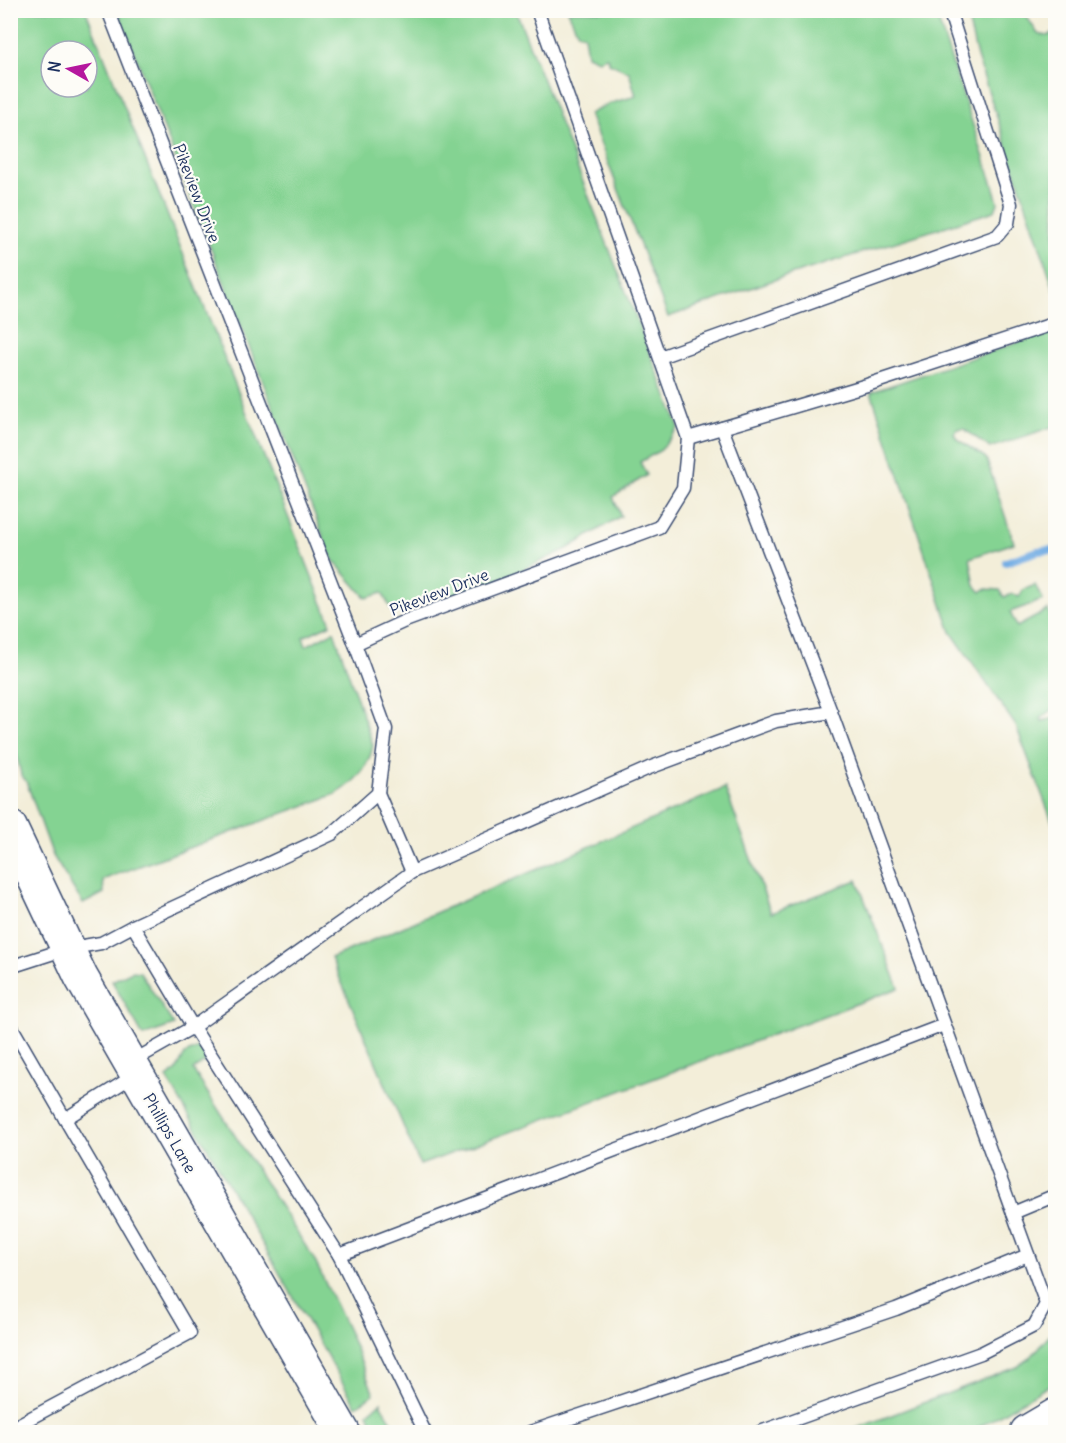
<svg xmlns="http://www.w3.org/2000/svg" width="1066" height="1443" font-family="Delius,sans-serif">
	<rect width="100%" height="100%" fill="#fdfcf7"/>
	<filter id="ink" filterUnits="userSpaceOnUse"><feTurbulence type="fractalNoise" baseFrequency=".0167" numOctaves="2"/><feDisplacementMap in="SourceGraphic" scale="12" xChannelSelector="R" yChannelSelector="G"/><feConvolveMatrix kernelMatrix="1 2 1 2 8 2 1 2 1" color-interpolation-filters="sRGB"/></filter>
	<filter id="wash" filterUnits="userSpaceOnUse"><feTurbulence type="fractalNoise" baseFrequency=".008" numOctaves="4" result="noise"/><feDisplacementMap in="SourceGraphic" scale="24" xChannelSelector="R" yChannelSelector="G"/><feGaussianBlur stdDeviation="1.35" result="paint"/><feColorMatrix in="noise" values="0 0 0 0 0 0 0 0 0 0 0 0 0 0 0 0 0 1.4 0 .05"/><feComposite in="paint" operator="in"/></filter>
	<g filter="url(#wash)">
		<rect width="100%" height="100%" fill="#f3eed9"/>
		<g fill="#84d392" stroke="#508178" stroke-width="1.5" fill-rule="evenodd">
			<path d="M11,10l75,1 245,613 -28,13 3,9 28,-15 39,114c-3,21 -19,39 -37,49l-221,81 -12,5 1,13 -21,11 -30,-48 -27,-75 -5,-6 -10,-47zM51,51h36v36h-36z"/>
			<polygon points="118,11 516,11 679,427 661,450 640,462 647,475 613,497 621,516 567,549 490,585 487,581 478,585 480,589 427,600 393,612 382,593 366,598 332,559"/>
			<polygon points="568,11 935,11 994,188 998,203 995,211 777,279 668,317 589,114 608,104 636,96 629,72 609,63 607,57 598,60 587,55 584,35 578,33"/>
			<polygon points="966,11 1023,11 1038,34 1048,36 1055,31 1055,292 977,57"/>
			<polygon points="1055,330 1055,426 990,448 964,429 957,429 954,433 957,439 986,458 1014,543 970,558 975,586 981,592 985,589 1000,590 1004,597 1012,594 1019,597 1023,590 1035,585 1043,600 1010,612 1017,627 1048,610 1055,627 1055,708 1041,718 1042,721 1055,718 1055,829 1016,726 951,632 871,392"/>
			<polygon points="725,788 771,913 857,880 899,988 420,1165 331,958"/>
			<polygon points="132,971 140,972 174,1025 143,1036 112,981"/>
			<polygon points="200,1047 210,1058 193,1070 314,1259 350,1335 374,1394 356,1406 167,1078 176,1071 185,1054"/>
			<polygon points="1055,1329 1055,1382 971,1432 847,1432 1017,1367 1030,1358"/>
			<polygon points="381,1402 381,1405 399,1432 377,1432 368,1413"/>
		</g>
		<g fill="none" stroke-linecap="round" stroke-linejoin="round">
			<polyline stroke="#74aee4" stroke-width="8" points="1006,562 1038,551 1056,550"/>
		</g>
	</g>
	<g filter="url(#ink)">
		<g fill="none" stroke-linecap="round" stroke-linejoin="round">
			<g stroke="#3b4c70" stroke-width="15">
				<g id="service">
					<polyline points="108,10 355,644 405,621 659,527 683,488 688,438 537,10"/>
					<polyline points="660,357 997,236 1008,223 1011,204 949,10"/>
					<polyline points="722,428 831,712"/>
					<polyline points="688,438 867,385 1056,323"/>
					<polyline points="378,793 412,872"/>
					<polyline points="133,926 193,1027 339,1255 425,1432"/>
					<polyline points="10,967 66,949 101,943 133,926 332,834 378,793 386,729 355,644"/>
					<polyline points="10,1024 65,1119"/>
					<polyline points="131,1062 193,1027 412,872 649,768 776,721 831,712 1046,1304 1034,1326 981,1353 760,1432"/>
					<polyline points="1013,1213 1056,1195"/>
					<polyline points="339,1255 944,1025"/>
					<polyline points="10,1429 190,1333 65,1119 135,1075"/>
					<polyline points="530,1432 896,1309 1028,1255"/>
				</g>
			</g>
			<g stroke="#3b4c70" stroke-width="36">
				<polyline id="secondary" points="10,827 81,977 343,1432"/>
			</g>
			<g stroke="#3b4c70" stroke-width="36">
				<polyline id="motorway" points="1027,1432 1056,1415"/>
			</g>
			<use href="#service" stroke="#fff" stroke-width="12"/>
			<use href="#secondary" stroke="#fff" stroke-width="33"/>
			<use href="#motorway" stroke="#fff" stroke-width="33"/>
		</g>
	</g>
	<g text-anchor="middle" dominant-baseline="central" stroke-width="4.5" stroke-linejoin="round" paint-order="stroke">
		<g font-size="16" fill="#1b2f5e" stroke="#fdfcf7">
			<text transform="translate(197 193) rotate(69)">Pikeview Drive</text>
			<text transform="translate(439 592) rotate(-21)">Pikeview Drive</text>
			<text transform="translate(170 1133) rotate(60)">Phillips Lane</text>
		</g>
	</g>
	<rect width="1066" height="1443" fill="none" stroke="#fdfcf7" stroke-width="36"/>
	<g transform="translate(69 69) rotate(279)"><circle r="28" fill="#fdfcf7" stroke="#a3aaba" stroke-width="1.5"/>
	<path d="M0-4.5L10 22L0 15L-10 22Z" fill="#b5179e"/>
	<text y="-9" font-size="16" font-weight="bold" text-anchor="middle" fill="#1b2f5e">N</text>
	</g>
</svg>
